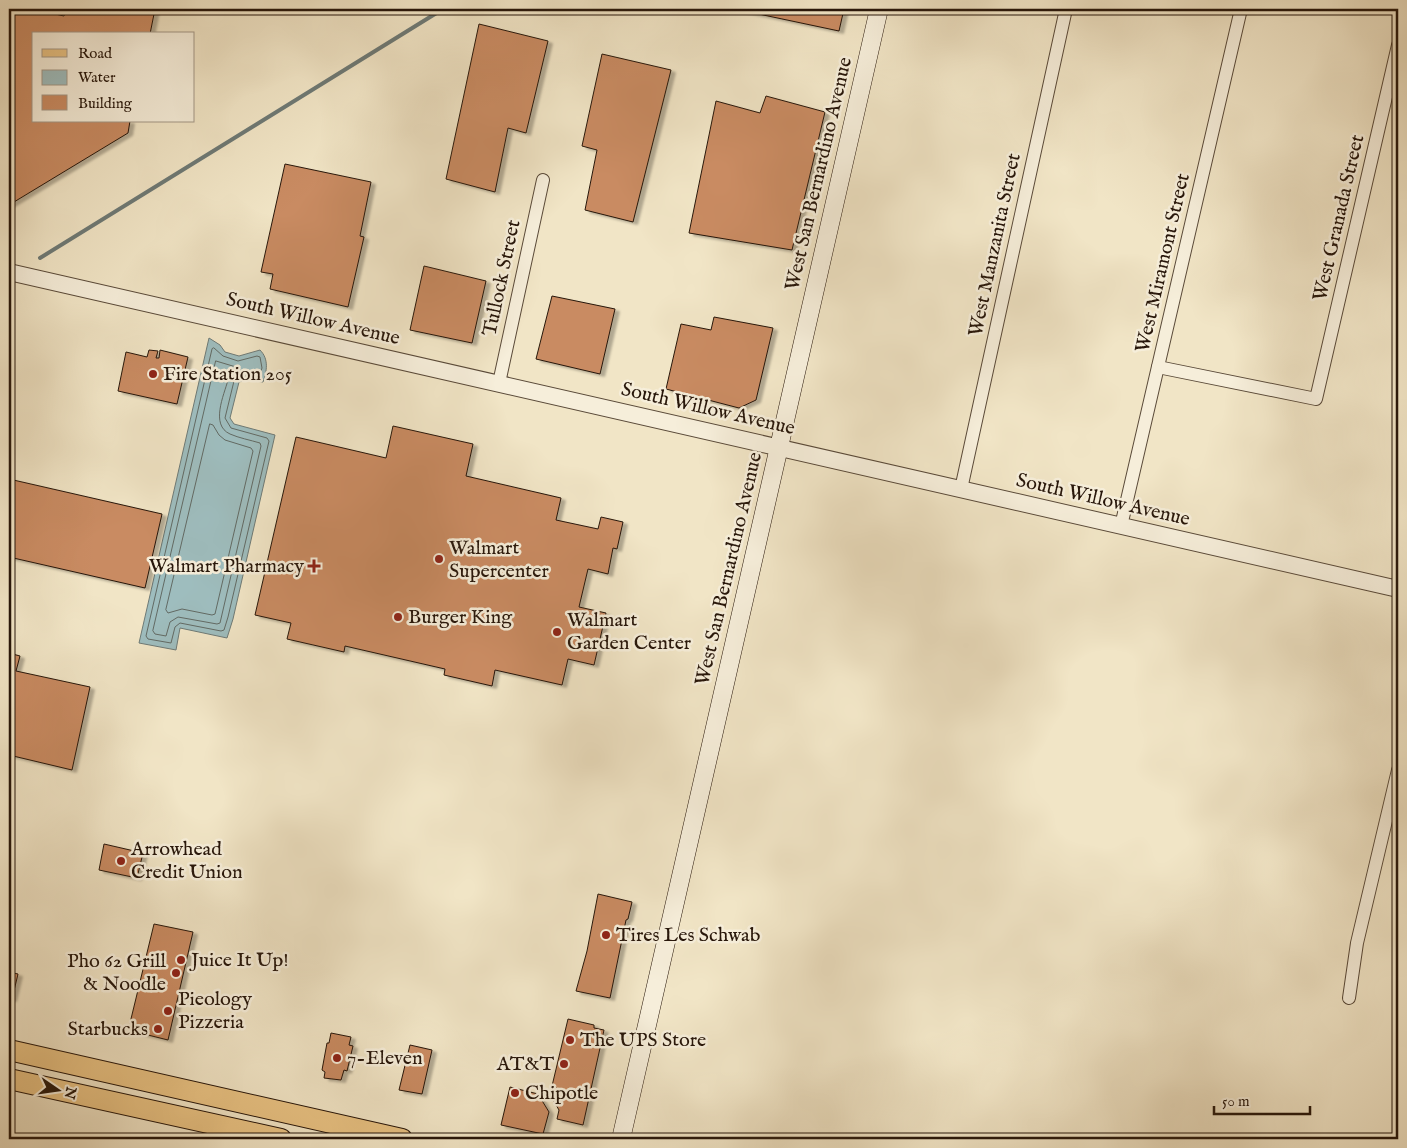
<svg xmlns="http://www.w3.org/2000/svg" width="1407" height="1148" font-family="'IM FELL English',serif">
	<defs>
		<filter id="shadow"><feDropShadow dx="4.5" dy="2.5" stdDeviation="1" flood-color="#0004"/></filter>
	</defs>
	<rect width="100%" height="100%" fill="#f1e5c6"/>
	<filter id="stains"><feTurbulence type="fractalNoise" baseFrequency=".004" numOctaves="4"/><feColorMatrix values="0 0 0 0 .2 0 0 0 0 .09 0 0 0 0 .02 0 0 0 .5 -.17"/></filter>
	<radialGradient id="worn" r=".72"><stop offset=".6" stop-color="#630" stop-opacity="0"/><stop offset="1" stop-color="#630" stop-opacity=".3"/></radialGradient>
	<path fill="#9ebdbe" stroke="#6e7a76" d="M209,338l11,7 5,7 14,4 21,-6c9,9 7,21 3,32l-17,-2 -7,2 -9,36 4,6 41,11 -42,184 -6,19 -47,-10 -4,22 -37,-7z"/>
	<g fill="none" stroke-linecap="round" stroke-linejoin="round">
		<g stroke="#626a64" stroke-width="1">
			<path d="M214,348l9,8 15,5 19,-5 3,1 2,11 -3,8c-9,1 -18,-3 -25,5l-9,37 6,10 36,10 2,3 -41,176 -4,13 -3,1 -41,-8 -5,4 -4,16 -23,-4 -2,-3 66,-287z"/>
			<path d="M216,361l20,6 2,2 -7,6 -3,5c-4,15 -18,45 2,54 9,4 20,6 30,9l1,3 -41,177 -3,1 -39,-7 -8,5 -4,14 -11,-2 -2,-3z"/>
			<polygon points="210,424 213,425 219,435 225,440 251,448 253,451 215,614 212,615 182,609 168,613 166,610"/>
		</g>
		<polyline stroke="#6e7a76" stroke-width="4" points="40,258 443,9"/>
	</g>
	<g fill="#c98b62" stroke="#27160a" filter="url(#shadow)">
		<polygon points="9,9 33,9 64,16 66,9 155,9 150,34 34,34 34,121 130,121 128,133 9,205"/>
		<polygon points="735,9 844,9 839,31"/>
		<polygon points="479,24 548,41 526,133 508,128 495,192 446,179"/>
		<polygon points="602,54 671,70 633,222 585,210 597,150 582,146"/>
		<polygon points="766,96 825,112 792,250 689,233 716,101 760,113"/>
		<polygon points="285,164 371,182 360,236 364,237 348,307 270,289 273,274 261,272"/>
		<polygon points="424,266 486,281 472,343 410,330"/>
		<polygon points="552,296 615,309 600,374 536,359"/>
		<polygon points="714,317 773,328 756,400 739,408 666,389 681,324 711,330"/>
		<polygon points="149,350 158,351 156,358 159,358 160,350 188,357 177,404 118,391 126,352 147,357"/>
		<polygon points="393,426 473,444 466,476 561,498 556,520 598,529 601,517 623,522 617,549 613,548 608,574 588,569 579,607 606,613 594,665 568,659 562,685 495,670 492,686 444,675 445,669 345,646 344,652 287,639 291,623 255,615 296,437 386,458"/>
		<polygon points="9,479 162,514 145,588 9,557"/>
		<polygon points="9,653 20,656 16,671 90,687 72,770 9,755"/>
		<polygon points="104,844 143,853 137,878 99,870"/>
		<polygon points="598,894 632,902 628,919 626,920 610,998 576,991 587,951"/>
		<polygon points="154,924 193,932 168,1040 136,1032 130,1023"/>
		<polygon points="9,972 18,974 12,999 9,999"/>
		<polygon points="568,1019 594,1025 594,1028 604,1030 583,1125 557,1119 559,1110 553,1100 556,1087 552,1086"/>
		<polygon points="331,1033 351,1037 349,1045 353,1046 347,1071 344,1070 341,1080 324,1078 325,1072 322,1070 327,1043 329,1043"/>
		<polygon points="410,1045 432,1050 422,1094 399,1090"/>
		<polygon points="510,1087 538,1094 549,1112 543,1134 501,1125"/>
	</g>
	<g fill="none" stroke-linecap="round" stroke-linejoin="round">
		<g stroke="#5a4a39" stroke-width="14">
			<g id="minor">
				<polyline points="1158,367 1316,399 1398,45"/>
				<polyline points="499,383 543,180"/>
				<polyline points="961,489 1066,9"/>
				<polyline points="1121,526 1241,9"/>
				<polyline points="1349,998 1357,943 1398,770"/>
			</g>
		</g>
		<g stroke="#5a4a39" stroke-width="18">
			<polyline id="tertiary" points="9,272 1398,589"/>
		</g>
		<g stroke="#27160a" stroke-width="19">
			<polyline id="secondary" points="621,1139 879,9"/>
		</g>
		<g stroke="#27160a" stroke-width="22">
			<g id="primary">
				<polyline points="9,1050 402,1139"/>
				<polyline points="9,1079 281,1139"/>
			</g>
		</g>
		<use href="#minor" stroke="#f6eeda" stroke-width="12"/>
		<use href="#tertiary" stroke="#f6eeda" stroke-width="16"/>
		<use href="#secondary" stroke="#f6eeda" stroke-width="18"/>
		<use href="#primary" stroke="#e8c283" stroke-width="20"/>
	</g>
	<g fill="#8f2418" stroke="#f6eeda" stroke-width="2">
		<circle cx="153" cy="374" r="5"/>
		<circle cx="439" cy="559" r="5"/>
		<path d="M311.5 558.5h5v5h5v5h-5v5h-5v-5h-5v-5h5z"/>
		<circle cx="398" cy="617" r="5"/>
		<circle cx="557" cy="632" r="5"/>
		<circle cx="121" cy="861" r="5"/>
		<circle cx="606" cy="935" r="5"/>
		<circle cx="181" cy="960" r="5"/>
		<circle cx="176" cy="973" r="5"/>
		<circle cx="168" cy="1011" r="5"/>
		<circle cx="158" cy="1029" r="5"/>
		<circle cx="570" cy="1040" r="5"/>
		<circle cx="337" cy="1058" r="5"/>
		<circle cx="564" cy="1064" r="5"/>
		<circle cx="515" cy="1093" r="5"/>
	</g>
	<g text-anchor="middle" dominant-baseline="central" stroke-width="5" stroke-linejoin="round" paint-order="stroke">
		<g font-size="20" fill="#27160a" stroke="#f6eeda">
			<text transform="translate(819 174) rotate(-77)">West San Bernardino Avenue</text>
			<text transform="translate(1339 218) rotate(-77)">West Granada Street</text>
			<text transform="translate(995 245) rotate(-78)">West Manzanita Street</text>
			<text transform="translate(1163 263) rotate(-77)">West Miramont Street</text>
			<text transform="translate(502 278) rotate(-78)">Tullock Street</text>
			<text transform="translate(313 319) rotate(13)">South Willow Avenue</text>
			<text transform="translate(708 409) rotate(13)">South Willow Avenue</text>
			<text transform="translate(1103 500) rotate(13)">South Willow Avenue</text>
			<text transform="translate(729 569) rotate(-77)">West San Bernardino Avenue</text>
		</g>
		<g font-size="20" fill="#27160a" stroke="#f6eeda" text-anchor="start">
			<text x="163" y="374">Fire Station 205</text>
			<text x="449" y="548">Walmart<tspan x="449" dy="23">Supercenter</tspan></text>
			<text x="304" y="566" text-anchor="end">Walmart Pharmacy</text>
			<text x="408" y="617">Burger King</text>
			<text x="567" y="620">Walmart<tspan x="567" dy="23">Garden Center</tspan></text>
			<text x="131" y="849">Arrowhead<tspan x="131" dy="23">Credit Union</tspan></text>
			<text x="616" y="935">Tires Les Schwab</text>
			<text x="191" y="960">Juice It Up!</text>
			<text x="166" y="961" text-anchor="end">Pho 62 Grill<tspan x="166" dy="23">&amp; Noodle</tspan></text>
			<text x="178" y="999">Pieology<tspan x="178" dy="23">Pizzeria</tspan></text>
			<text x="148" y="1029" text-anchor="end">Starbucks</text>
			<text x="580" y="1040">The UPS Store</text>
			<text x="347" y="1058">7-Eleven</text>
			<text x="554" y="1064" text-anchor="end">AT&amp;T</text>
			<text x="525" y="1093">Chipotle</text>
		</g>
	</g>
	<rect width="1407" height="1148" fill="none" stroke="#f1e5c6" stroke-width="30"/>
	<rect x="10" y="10" width="1387" height="1128" fill="none" stroke="#27160a" stroke-width="2.5"/>
	<rect x="15" y="15" width="1377" height="1118" fill="none" stroke="#27160a"/>
	<rect x="32" y="32" width="162" height="90" fill="#f6eeda" stroke="#a39887"/>
	<rect x="42" y="49" width="25" height="8" fill="#e8c283" stroke="#a39887"/>
	<text x="78" y="58" font-size="15" fill="#27160a">Road</text>
	<rect x="42" y="70" width="25" height="15" fill="#9ebdbe" stroke="#a39887"/>
	<text x="78" y="82" font-size="15" fill="#27160a">Water</text>
	<rect x="42" y="95" width="25" height="15" fill="#c98b62" stroke="#a39887"/>
	<text x="78" y="108" font-size="15" fill="#27160a">Building</text>
	<g transform="translate(58 1090) rotate(103)" stroke="#f6eeda" stroke-width="4" paint-order="stroke">
	<path d="M0-4L9 19L0 12L-9 19Z" fill="#27160a"/>
	<text y="-8" font-size="14" font-weight="bold" text-anchor="middle" fill="#27160a">N</text>
	</g>
	<path d="M1214 1106v8h96v-8" fill="none" stroke="#27160a" stroke-width="2.5"/>
	<text x="1222" y="1106" font-size="15" fill="#27160a" stroke="#f6eeda" stroke-width="4" paint-order="stroke">50 m</text>
	<rect width="100%" height="100%" filter="url(#stains)"/>
	<rect width="100%" height="100%" fill="url(#worn)"/>
</svg>
